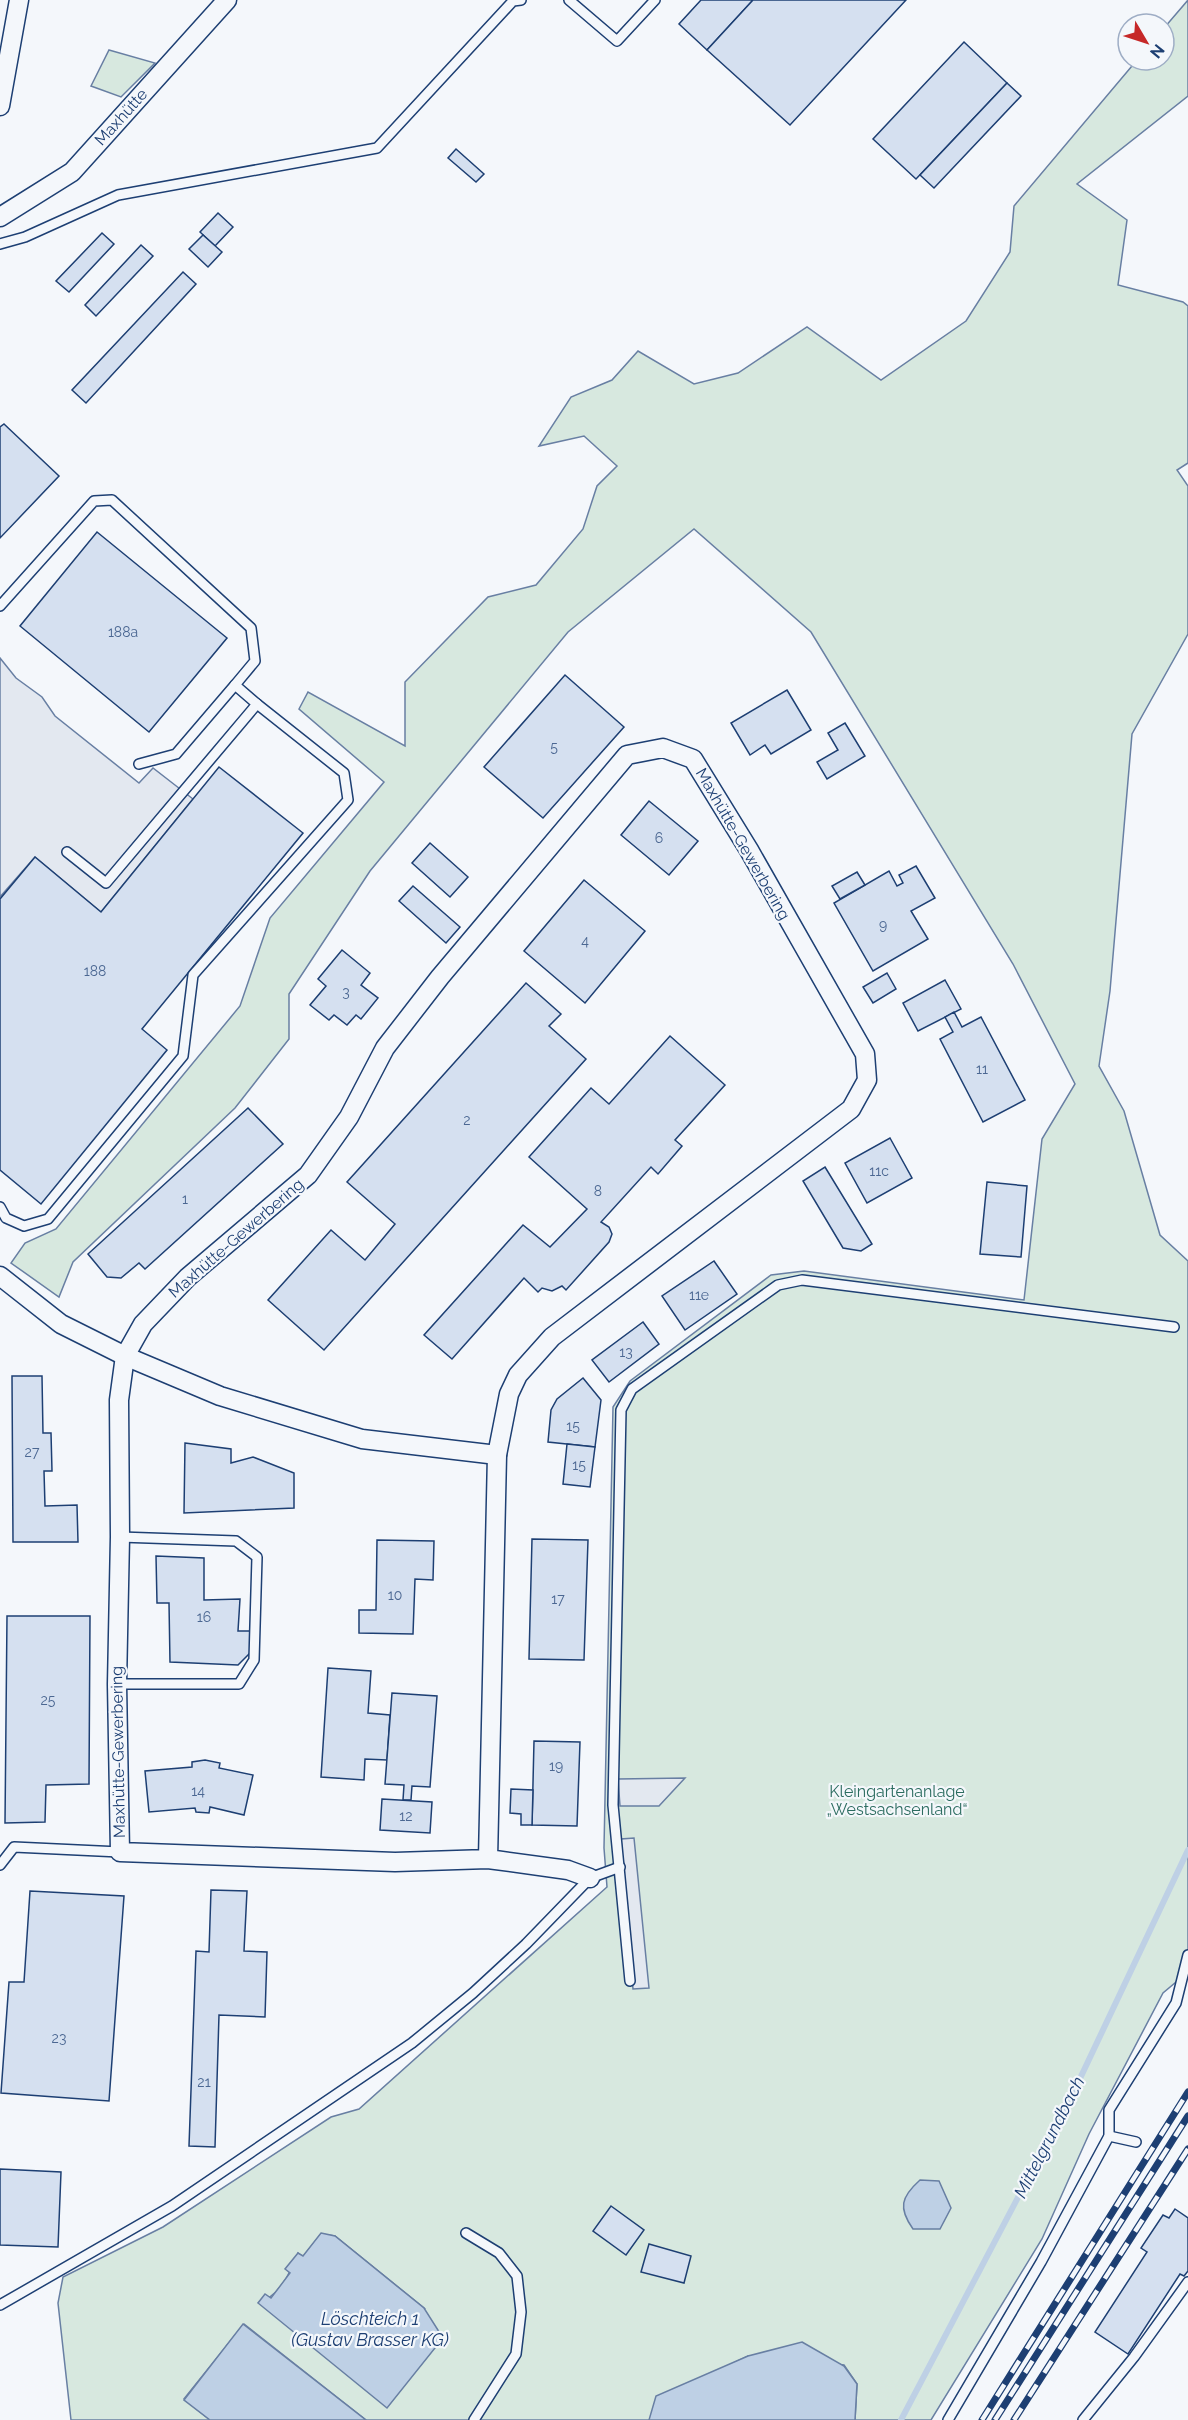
<svg xmlns="http://www.w3.org/2000/svg" width="1188" height="2420" font-family="Raleway,sans-serif">
	<rect width="100%" height="100%" fill="#f4f7fb"/>
	<g fill="#d7e8df" stroke="#687fa3" stroke-width="1.5" fill-rule="evenodd">
		<path d="M1188,0v96l-111,88 50,36 -9,65 65,17 5,4v157l-11,7 11,16v148l-56,100 -22,257 -11,75 25,45 36,124 28,26v711l-25,21 -74,141 -47,105 -111,181h-76l2,-36 -13,-19 -96,-9 -31,15 -68,49h-283l-122,-96 -60,75 26,21h-139l-13,-117 5,-26 100,-50 168,-110 28,-8 248,-222 -3,-39 9,-441 17,-26 141,-106 33,-4 220,29 18,-161 33,-55 -62,-120 -202,-332 -117,-103 -126,103 -198,239 -81,123v45l-54,69 -162,154 -14,35 -48,-34 14,-20 31,-14 184,-223 30,-88 114,-136 -85,-73 9,-17 97,54v-64l83,-85 48,-12 47,-56 14,-43 20,-20 -33,-30 -45,10 32,-49 41,-17 26,-29 56,33 44,-11 69,-46 74,53 85,-59 44,-69 4,-46 123,-146h27v-32zM321,2234l14,2 89,72 -166,-5c22,-7 32,-30 40,-50l5,4z"/>
		<polygon points="109,50 155,63 121,97 91,86"/>
	</g>
	<g fill="#e3e8f0" stroke="#687fa3" stroke-width="1.5">
		<polygon points="0,658 16,678 42,697 55,716 139,783 153,768 193,799 101,912 35,857 0,897"/>
		<polygon points="685,1778 659,1806 620,1806 618,1779"/>
		<polygon points="634,1838 649,1988 633,1989 621,1839"/>
	</g>
	<g fill="#bed0e5" stroke="#687fa3" stroke-width="1.5">
		<path d="M920,2180l19,1 12,27 -11,21h-27c-15,-21 -12,-32 7,-49z"/>
		<polygon points="321,2233 335,2236 424,2308 443,2338 387,2408 258,2303 265,2294 271,2298 290,2273 285,2269 298,2253 303,2256"/>
		<polygon points="243,2324 366,2420 210,2420 184,2400"/>
		<polygon points="802,2342 844,2366 857,2384 855,2420 649,2420 656,2396 748,2356"/>
	</g>
	<g fill="none" stroke-linecap="round" stroke-linejoin="round">
		<polyline stroke="#bed0e5" stroke-width="6" points="901,2420 1076,2087 1188,1850"/>
	</g>
	<g fill="#d5e0f0" stroke="#1d3f73" stroke-width="1.5">
		<polygon points="701,0 753,0 707,50 679,24"/>
		<polygon points="753,0 906,0 790,125 707,50"/>
		<polygon points="964,42 1007,83 916,179 873,139"/>
		<polygon points="1007,83 1021,96 934,188 920,175"/>
		<polygon points="456,149 484,174 476,182 448,158"/>
		<polygon points="218,213 233,227 215,246 200,232"/>
		<polygon points="102,233 114,244 69,292 56,281"/>
		<polygon points="203,235 222,252 208,267 189,249"/>
		<polygon points="141,245 153,256 96,316 85,305"/>
		<polygon points="183,272 196,284 86,403 72,390"/>
		<polygon points="4,424 59,476 0,538 0,427"/>
		<polygon points="97,532 227,638 149,732 20,626"/>
		<polygon points="565,675 624,727 543,818 484,767"/>
		<polygon points="787,690 811,730 771,754 765,745 750,755 731,723"/>
		<polygon points="845,723 865,756 827,779 817,762 838,750 828,733"/>
		<polygon points="219,767 303,833 142,1029 167,1050 41,1204 0,1170 0,899 35,857 101,912"/>
		<polygon points="649,801 698,841 669,875 621,835"/>
		<polygon points="430,843 468,877 450,897 412,863"/>
		<polygon points="916,866 935,898 911,911 928,939 873,971 834,903 889,871 897,886 903,883 899,875"/>
		<polygon points="857,872 865,885 840,899 832,886"/>
		<polygon points="584,880 645,931 585,1003 524,951"/>
		<polygon points="413,886 460,927 446,943 399,901"/>
		<polygon points="342,950 370,973 361,985 378,998 361,1019 356,1015 347,1025 334,1015 329,1020 310,1005 326,986 318,979"/>
		<polygon points="887,973 896,989 873,1003 863,987"/>
		<polygon points="945,980 961,1009 918,1031 903,1003"/>
		<polygon points="526,983 561,1014 549,1026 586,1059 324,1350 268,1300 331,1230 365,1260 395,1224 347,1182"/>
		<polygon points="954,1012 962,1027 981,1017 1025,1100 983,1122 940,1039 953,1032 945,1017"/>
		<polygon points="670,1036 725,1085 675,1140 682,1146 658,1174 651,1167 601,1222 609,1227 612,1234 609,1242 566,1290 562,1286 552,1291 542,1288 538,1292 524,1278 452,1359 424,1335 523,1225 550,1247 587,1209 529,1157 591,1088 609,1104"/>
		<polygon points="248,1108 283,1144 145,1269 139,1263 121,1278 107,1277 88,1254"/>
		<polygon points="890,1138 912,1178 867,1203 845,1163"/>
		<polygon points="825,1167 872,1244 861,1251 843,1248 803,1181"/>
		<polygon points="987,1182 1027,1186 1021,1257 980,1254"/>
		<polygon points="714,1261 737,1294 685,1330 662,1296"/>
		<polygon points="643,1322 659,1344 609,1382 592,1360"/>
		<polygon points="12,1376 42,1376 43,1433 51,1433 52,1471 44,1471 45,1506 77,1505 78,1542 13,1542"/>
		<polygon points="583,1378 601,1400 595,1447 548,1442 551,1410 557,1399"/>
		<polygon points="185,1443 231,1449 231,1463 253,1457 294,1473 294,1508 184,1513"/>
		<polygon points="567,1444 595,1447 590,1487 563,1484"/>
		<polygon points="532,1539 588,1540 584,1660 529,1659"/>
		<polygon points="377,1540 434,1541 433,1580 415,1579 413,1634 359,1633 359,1610 376,1610"/>
		<polygon points="156,1556 204,1558 204,1600 240,1599 238,1631 250,1631 251,1652 238,1665 170,1662 169,1603 157,1603"/>
		<polygon points="7,1616 90,1616 89,1784 46,1785 45,1822 5,1823"/>
		<polygon points="328,1668 371,1671 368,1713 390,1715 387,1760 365,1759 364,1780 321,1777"/>
		<polygon points="392,1693 437,1696 430,1787 412,1786 411,1800 403,1800 404,1785 385,1784"/>
		<polygon points="534,1741 580,1742 577,1826 532,1825"/>
		<polygon points="205,1760 220,1763 219,1768 253,1775 244,1815 210,1807 209,1813 196,1812 195,1808 149,1812 145,1771 192,1767 192,1762"/>
		<polygon points="511,1789 533,1790 532,1825 521,1825 521,1814 510,1813"/>
		<polygon points="382,1799 432,1802 430,1833 380,1830"/>
		<polygon points="211,1890 247,1891 244,1951 267,1952 265,2017 219,2015 215,2147 189,2146 196,1951 209,1952"/>
		<polygon points="30,1891 124,1896 109,2101 1,2093 9,1982 24,1982"/>
		<polygon points="0,2169 61,2172 58,2247 0,2245"/>
		<polygon points="611,2206 644,2230 626,2255 593,2231"/>
		<polygon points="1175,2209 1188,2218 1188,2271 1184,2276 1180,2274 1128,2354 1095,2332 1147,2252 1141,2248 1163,2215 1169,2218"/>
		<polygon points="649,2244 691,2256 684,2283 641,2272"/>
	</g>
	<g fill="none" stroke-linecap="round" stroke-linejoin="round">
		<g stroke="#1d3f73" stroke-width="12">
			<g id="service">
				<polyline points="569,0 617,41 655,0"/>
				<polyline points="0,244 25,237 118,195 377,148 513,1 521,0"/>
				<polyline points="0,606 94,501 112,500 251,628 255,661 235,685 257,704"/>
				<polyline points="139,764 176,754 235,685"/>
				<polyline points="0,1207 6,1218 24,1226 48,1219 183,1056 193,975 348,800 344,773 257,704 106,883 67,852"/>
				<polyline points="117,1684 239,1684 254,1660 257,1557 236,1541 120,1537"/>
				<polyline points="0,1865 14,1847 120,1852"/>
				<polyline points="630,1981 613,1805 621,1410 632,1389 778,1285 802,1280 1174,1327"/>
				<polyline points="1109,2136 1136,2142"/>
				<polyline points="466,2233 499,2253 517,2276 521,2312 516,2354 474,2420"/>
				<polyline points="0,2305 172,2206 412,2043 473,1993 526,1944 590,1878 620,1867"/>
				<polyline points="948,2420 1041,2262 1109,2136 1109,2110 1176,2003 1188,1955"/>
				<polyline points="1083,2420 1134,2357 1188,2282"/>
			</g>
		</g>
		<g stroke="#1d3f73" stroke-width="21">
			<g id="minor">
				<polyline points="0,106 19,0"/>
				<polyline points="0,217 72,172 227,0"/>
				<polyline points="0,1276 61,1324 125,1356 220,1396 362,1439 497,1455"/>
				<polyline points="488,1859 395,1862 120,1852 117,1684 120,1537 119,1400 125,1356 143,1324 188,1277 308,1175 349,1117 385,1048 440,977 627,755 663,748 693,759 749,850 865,1054 867,1080 851,1109 552,1337 518,1375 509,1394 497,1455 488,1859 568,1870 590,1878"/>
			</g>
		</g>
		<use href="#service" stroke="#f4f7fb" stroke-width="9"/>
		<use href="#minor" stroke="#f4f7fb" stroke-width="18"/>
		<g stroke="#1d3f73" stroke-width="7">
			<g id="rail">
				<polyline points="982,2420 1188,2092"/>
				<polyline points="995,2420 1188,2116"/>
				<polyline points="1014,2420 1188,2149"/>
			</g>
		</g>
		<use href="#rail" stroke="#f4f7fb" stroke-width="4.5" stroke-dasharray="14" stroke-linecap="butt"/>
	</g>
	<g text-anchor="middle" dominant-baseline="central" stroke-width="4.5" stroke-linejoin="round" paint-order="stroke">
		<g font-size="14" fill="#4b6792">
			<text x="123" y="632">188a</text>
			<text x="554" y="747">5</text>
			<text x="659" y="838">6</text>
			<text x="883" y="925">9</text>
			<text x="585" y="941">4</text>
			<text x="95" y="971">188</text>
			<text x="346" y="992">3</text>
			<text x="982" y="1069">11</text>
			<text x="467" y="1120">2</text>
			<text x="879" y="1171">11c</text>
			<text x="598" y="1191">8</text>
			<text x="185" y="1199">1</text>
			<text x="699" y="1295">11e</text>
			<text x="626" y="1352">13</text>
			<text x="573" y="1426">15</text>
			<text x="32" y="1452">27</text>
			<text x="579" y="1465">15</text>
			<text x="395" y="1595">10</text>
			<text x="558" y="1599">17</text>
			<text x="204" y="1617">16</text>
			<text x="48" y="1700">25</text>
			<text x="556" y="1766">19</text>
			<text x="198" y="1791">14</text>
			<text x="406" y="1816">12</text>
			<text x="59" y="2038">23</text>
			<text x="204" y="2082">21</text>
		</g>
		<g font-size="16" fill="#1d3f73" stroke="#f4f7fb">
			<text transform="translate(121 117) rotate(-48)">Maxhütte</text>
			<text transform="translate(743 844) rotate(60)">Maxhütte-Gewerbering</text>
			<text transform="translate(236 1238) rotate(-41)">Maxhütte-Gewerbering</text>
			<text transform="translate(118 1752) rotate(-91)">Maxhütte-Gewerbering</text>
		</g>
		<g font-size="16" fill="#2c6c60" stroke="#f4f7fb">
			<text x="897" y="1791">Kleingartenanlage<tspan x="897" dy="18">„Westsachsenland“</tspan></text>
		</g>
		<g font-size="18" font-style="italic" fill="#1d3f73" stroke="#f4f7fb">
			<text transform="translate(1049 2137) rotate(-63)">Mittelgrundbach</text>
			<text x="370" y="2318">Löschteich 1<tspan x="370" dy="21">(Gustav Brasser KG)</tspan></text>
		</g>
	</g>
	<g transform="translate(1146 42) rotate(129)"><circle r="28" fill="#f4f7fb" stroke="#9eadc5" stroke-width="1.5"/>
	<path d="M0-4.5L10 22L0 15L-10 22Z" fill="#c62828"/>
	<text y="-9" font-size="16" font-weight="bold" text-anchor="middle" fill="#1d3f73">N</text>
	</g>
</svg>
